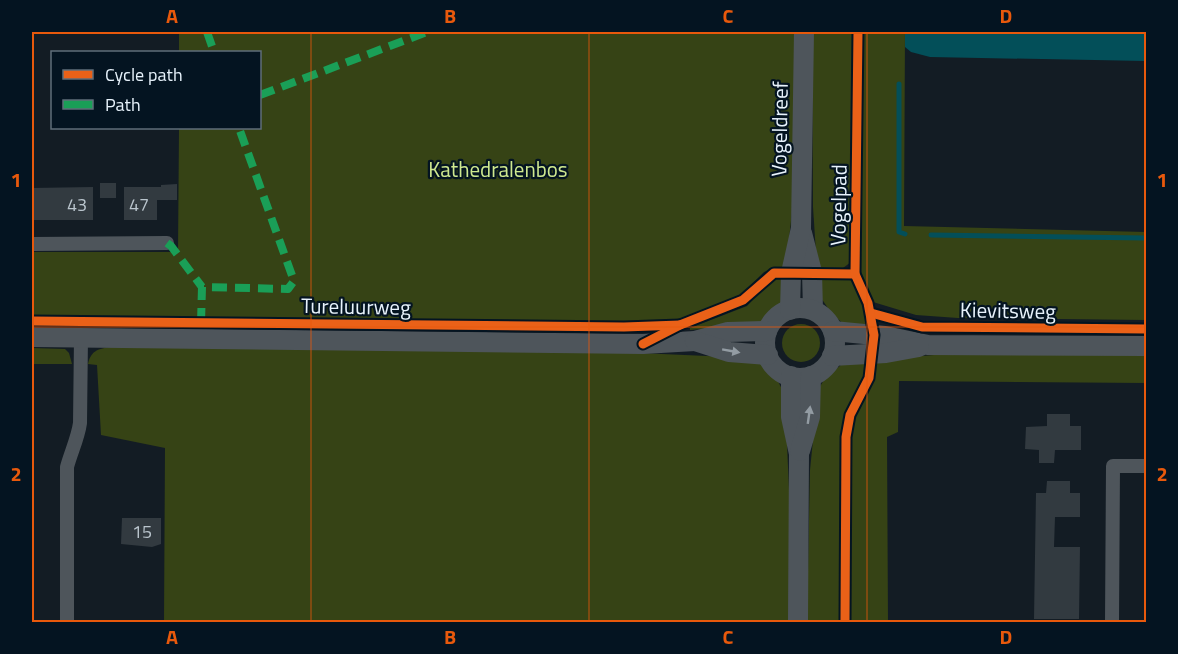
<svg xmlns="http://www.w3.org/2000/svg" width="1178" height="654" font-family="'Titillium Web',sans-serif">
	<rect width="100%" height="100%" fill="#131c24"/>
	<g fill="#364315">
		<polygon points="179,32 795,32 793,202 786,268 772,269 764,272 740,296 676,321 623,324 32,318 32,252 178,252 179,128 260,128 260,52 179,52"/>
		<polygon points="812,32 854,32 851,262 843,268 817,268 813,207"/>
		<polygon points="861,32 905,32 904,226 1146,232 1146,320 958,318 916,315 873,302 863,284 859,262"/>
		<polygon points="776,278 787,278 783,301 778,307 758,324 690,330 690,328 747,306 770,281"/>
		<path d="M818,279c9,0 26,-3 33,1 14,7 17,35 17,48l-22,-2 -14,-12 -13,-19z"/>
		<circle cx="801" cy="343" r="19"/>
		<path d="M110,347l507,5 135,6c18,8 27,21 33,40l5,115v109h-626l1,-174 -64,-13 -4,-70 -9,-1c3,-13 9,-15 22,-17z"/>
		<polygon points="32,348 65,349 69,353 72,364 32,364"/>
		<path d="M957,353h189v30l-247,-2 -1,51 -11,5 1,185h-38c0,-41 -1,-83 -1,-124 0,-26 -3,-54 3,-79 6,-23 23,-32 24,-59z"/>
		<polygon points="868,360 867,374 849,404 842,434 840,495 840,622 807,622 810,470 818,390 825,378 841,365"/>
	</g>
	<polygon fill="#034f59" points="905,32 1146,32 1146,61 930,57 911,52 905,47"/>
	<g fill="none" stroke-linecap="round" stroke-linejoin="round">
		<g stroke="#034f59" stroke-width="5">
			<polyline points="899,84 899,232 905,234"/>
			<polyline points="931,235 1146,238"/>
		</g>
	</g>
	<g fill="#323a40">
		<rect x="100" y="183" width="16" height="15"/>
		<polygon points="177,184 177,200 157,200 157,220 124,220 124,187 161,187 161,185"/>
		<polygon points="93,187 93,220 32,220 32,188"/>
		<polygon points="1047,414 1070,414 1070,426 1081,426 1081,450 1055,450 1054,463 1039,463 1039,450 1025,449 1026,427 1047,426"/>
		<polygon points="1047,481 1070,481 1070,493 1080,493 1080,517 1055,517 1054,547 1080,547 1079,619 1034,619 1036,493 1046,493"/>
		<polygon points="122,518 161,518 161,544 152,547 121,544"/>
	</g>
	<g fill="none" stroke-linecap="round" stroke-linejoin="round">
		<g stroke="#4e555b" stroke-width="14">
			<polyline points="32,244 167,243"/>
			<path d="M67,622v-155c4,-15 11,-29 13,-44l1,-86"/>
			<polyline points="1112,622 1113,466 1146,466"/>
		</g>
		<g stroke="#4e555b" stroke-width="20">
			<polyline points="802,233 812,272 813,310"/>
			<circle cx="800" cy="343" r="35"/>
			<polyline points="790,310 791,273 801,228 804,32"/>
			<polyline points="833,331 885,336 928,345 1146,346"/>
			<polyline points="32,337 643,344 695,341 728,332 767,331"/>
			<polyline points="695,341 729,352 768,355"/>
			<polyline points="832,356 886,353 919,347"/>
			<polyline points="791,376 791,417 799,454 798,622"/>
			<polyline points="800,451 810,417 811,376"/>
		</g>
		<g stroke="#1a9f57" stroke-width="8" stroke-dasharray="15 8" stroke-linecap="butt">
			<polyline points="207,32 214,52"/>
			<polyline points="260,95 427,32"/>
			<polyline points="167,243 171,246 202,287"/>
			<polyline points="201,323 202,287 288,289 294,281 239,128"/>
		</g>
		<g stroke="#041421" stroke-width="13">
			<g id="cycleway">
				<polyline points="871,313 922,327 1146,329"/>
				<polyline points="32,321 624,327 680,325"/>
				<polyline points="643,344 680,325 743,300 774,273 855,274"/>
				<polyline points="845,622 846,437 850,415 869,378 874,335 868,303 855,274 858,32"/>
			</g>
		</g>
		<use href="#cycleway" stroke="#ea6118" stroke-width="9"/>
	</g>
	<defs><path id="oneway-solid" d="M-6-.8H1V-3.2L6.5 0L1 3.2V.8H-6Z" transform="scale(1.5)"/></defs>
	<g fill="#939ca3">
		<use href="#oneway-solid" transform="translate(731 351) rotate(10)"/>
		<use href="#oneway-solid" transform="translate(809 415) rotate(-82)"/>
	</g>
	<path fill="none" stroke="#e8590c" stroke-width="1.5" stroke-opacity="0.55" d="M311,32v590M589,32v590M867,32v590M32,327h1114"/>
	<g text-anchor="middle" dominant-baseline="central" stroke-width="4.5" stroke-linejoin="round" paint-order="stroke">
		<g font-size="18" fill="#bac5cd">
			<text x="77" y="204">43</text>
			<text x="139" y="204">47</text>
			<text x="142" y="531">15</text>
		</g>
		<g font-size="21" fill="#e8f3fc" stroke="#041421">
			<text transform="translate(779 129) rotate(-89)">Vogeldreef</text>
			<text transform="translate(838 205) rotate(-89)">Vogelpad</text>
			<text transform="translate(356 306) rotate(1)">Tureluurweg</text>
			<text transform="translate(1008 310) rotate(1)">Kievitsweg</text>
		</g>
		<g font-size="21" fill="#cfe98f" stroke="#041421">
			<text x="498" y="169">Kathedralenbos</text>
		</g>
	</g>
	<rect width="1178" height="654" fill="none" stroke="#041421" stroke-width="66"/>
	<rect x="51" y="51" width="210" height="78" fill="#041421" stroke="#5f6d79" stroke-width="1.5"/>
	<rect x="63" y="70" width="30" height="9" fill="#ea6118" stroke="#5f6d79" stroke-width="1.5"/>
	<text x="105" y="81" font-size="18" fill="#e8f3fc">Cycle path</text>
	<rect x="63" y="100" width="30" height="9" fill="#1a9f57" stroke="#5f6d79" stroke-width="1.5"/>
	<text x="105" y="111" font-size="18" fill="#e8f3fc">Path</text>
	<rect x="33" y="33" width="1112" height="588" fill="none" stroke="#e8590c" stroke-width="2"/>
	<g font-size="20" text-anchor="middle" font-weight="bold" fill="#e8590c">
		<text x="172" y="23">A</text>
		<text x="450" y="23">B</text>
		<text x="728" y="23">C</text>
		<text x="1006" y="23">D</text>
		<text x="16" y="187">1</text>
		<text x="1162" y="187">1</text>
		<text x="16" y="481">2</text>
		<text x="1162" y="481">2</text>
		<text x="172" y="644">A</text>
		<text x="450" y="644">B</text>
		<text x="728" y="644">C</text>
		<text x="1006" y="644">D</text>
	</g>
</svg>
